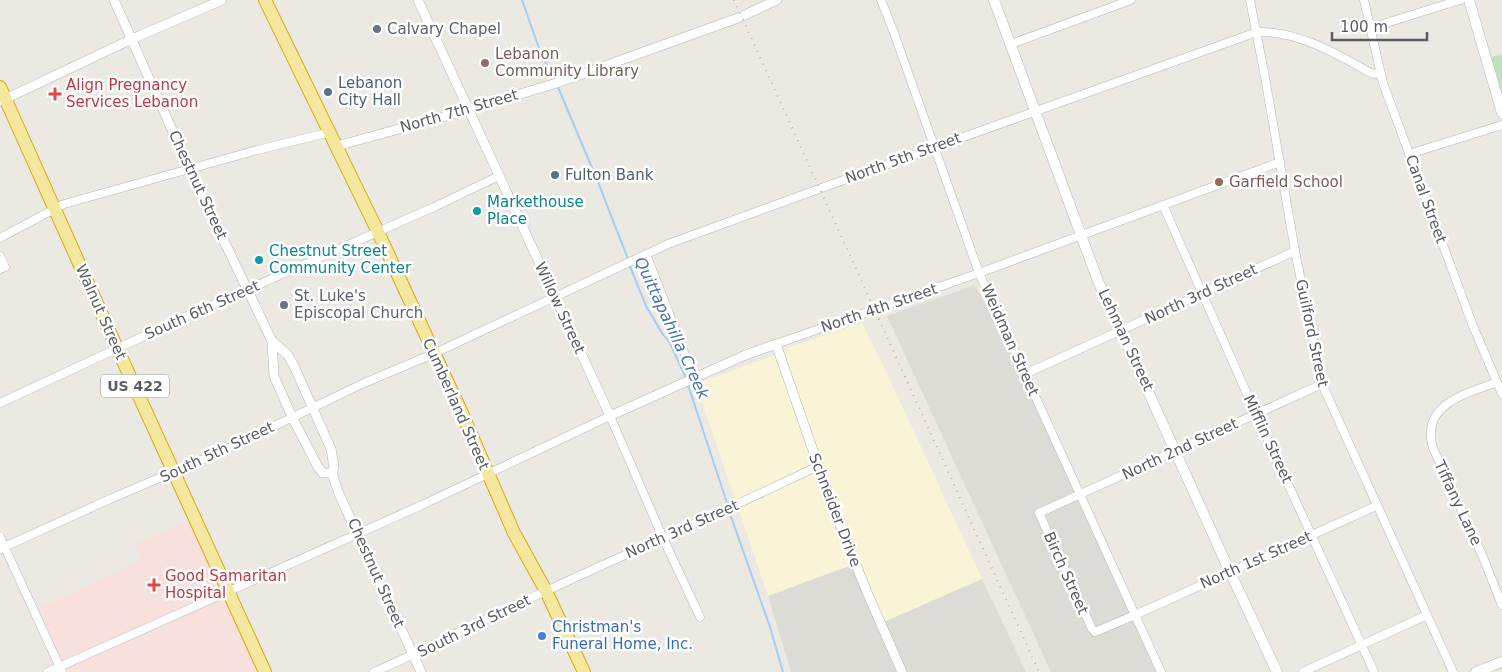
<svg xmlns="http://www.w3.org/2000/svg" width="1502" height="672" font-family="'DejaVu Sans',sans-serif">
	<rect width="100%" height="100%" fill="#ebe9e1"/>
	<polygon fill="#faf4d7" points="862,323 892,384 982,579 884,622 860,562 768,596 696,384 786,351 789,347"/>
	<g fill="#dcdbd5">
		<polygon points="975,285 1010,350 1156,672 1051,672 887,316"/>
		<polygon points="860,562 884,622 982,579 1026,672 791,672 768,596"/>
	</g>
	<polygon fill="#f8e1dd" points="189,521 258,672 67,672 38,609 141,560 135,544"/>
	<polygon fill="#bfe1c2" points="1502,54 1502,94 1491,57"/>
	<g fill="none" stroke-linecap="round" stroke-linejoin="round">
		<g stroke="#a6cdf6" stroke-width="2">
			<polyline points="522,0 540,51 555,81"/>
			<polyline points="557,85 596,177 628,259"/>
			<polyline points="629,264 646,306 662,333 670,343 686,378"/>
			<polyline points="688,385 728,506"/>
			<polyline points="729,511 770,627 783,672"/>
		</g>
		<g stroke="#b3b6ba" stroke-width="9">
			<g id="minor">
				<polyline points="881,0 893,30 979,273 1161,672"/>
				<polyline points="1250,0 1265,77 1295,251 1322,384 1453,672"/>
				<polyline points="1364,0 1383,83 1473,326 1502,394"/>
				<polyline points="1370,28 1460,0"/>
				<polyline points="1011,44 1131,0"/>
				<polyline points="1409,154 1502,125"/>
				<polyline points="1163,205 1256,414 1374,672"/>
				<polyline points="0,238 64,204 257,150 331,132"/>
				<polyline points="646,254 694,378"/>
				<polyline points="0,256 5,267 0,269"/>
				<polyline points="776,344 979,273 1280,162"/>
				<polyline points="1025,374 1295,251"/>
				<path d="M1497,382c-31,12 -77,22 -64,66l50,109 19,48"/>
				<polyline points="1322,384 1039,513 1092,629 1095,632 1135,615 1376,506"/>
				<polyline points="0,403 185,317 434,207 499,176"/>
				<polyline points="0,537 62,672"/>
				<path d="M0,549l110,-50 108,-46 146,-70 69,-29 235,-110 159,-58 430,-154c43,-1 79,22 116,42l7,-1"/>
				<polyline points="48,672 422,505 610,416 663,538 700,617"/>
				<path d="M374,672c58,-25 114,-55 172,-81 90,-42 182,-81 272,-125"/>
				<polyline points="1303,672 1427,615"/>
			</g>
		</g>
		<g stroke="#b3b6ba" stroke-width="10">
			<g id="tertiary">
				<polyline points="114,0 190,170 272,341 288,355 294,366 331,449 334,467 332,473 339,494 421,672"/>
				<polyline points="418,0 610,416 743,356 776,344 833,508 867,592 902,672"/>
				<polyline points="1,101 132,39 222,0"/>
				<polyline points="337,146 468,110 560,82 738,18 777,0"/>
				<polyline points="272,341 274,376 292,417 318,467 323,473 332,473"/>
			</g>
		</g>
		<g stroke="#b5b7bc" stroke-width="11">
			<g id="secondary">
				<polyline points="994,0 1098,281 1230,572 1277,672"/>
				<polyline points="1469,0 1502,113"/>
				<polyline points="1476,672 1502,662"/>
			</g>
		</g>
		<g stroke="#d6a815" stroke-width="14">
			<g id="trunk">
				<polyline points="265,0 378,232 461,411 514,533 546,591 584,672"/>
				<polyline points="0,87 117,348 265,672"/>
			</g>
		</g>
		<use href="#minor" stroke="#fff" stroke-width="8"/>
		<use href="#tertiary" stroke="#fff" stroke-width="9"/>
		<use href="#secondary" stroke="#fff" stroke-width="10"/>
		<use href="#trunk" stroke="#f4e89e" stroke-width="12"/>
		<polyline stroke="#b1b2b2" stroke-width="2" stroke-dasharray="1 6" stroke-linecap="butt" points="734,0 1039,672"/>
	</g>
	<g fill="#6b7280" stroke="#fff" stroke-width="2">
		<circle cx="377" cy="29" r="5"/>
		<circle cx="284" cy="305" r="5"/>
	</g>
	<g fill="#8d6e63" stroke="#fff" stroke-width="2">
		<circle cx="485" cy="63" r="5"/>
		<circle cx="1219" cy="182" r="5"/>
	</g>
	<g fill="#5c6f8a" stroke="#fff" stroke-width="2">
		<circle cx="328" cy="92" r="5"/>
		<circle cx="555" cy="175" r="5"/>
	</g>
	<g fill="#e0444e" stroke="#fff" stroke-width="2">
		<path d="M52.5 86.5h5v5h5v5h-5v5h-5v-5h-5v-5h5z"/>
		<path d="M151.5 577.5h5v5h5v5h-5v5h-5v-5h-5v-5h5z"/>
	</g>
	<g fill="#0f9aa8" stroke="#fff" stroke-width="2">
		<circle cx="477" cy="211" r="5"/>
		<circle cx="259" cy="260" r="5"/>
	</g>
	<circle fill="#3f7fe0" stroke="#fff" stroke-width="2" cx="542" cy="636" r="5"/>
	<g text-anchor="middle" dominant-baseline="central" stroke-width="5" stroke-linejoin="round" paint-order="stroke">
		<rect fill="#fff" stroke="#8b8d90" stroke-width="1" x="101" y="374.5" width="68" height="23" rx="4"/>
		<g font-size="14" font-weight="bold" fill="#595c60">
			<text x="135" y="386">US 422</text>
		</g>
		<g font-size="15" fill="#5b616d" stroke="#fff" text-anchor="start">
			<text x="387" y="29">Calvary Chapel</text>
			<text x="294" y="296">St. Luke's<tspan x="294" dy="17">Episcopal Church</tspan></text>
		</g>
		<g font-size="15" fill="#785e54" stroke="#fff" text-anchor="start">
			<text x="495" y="54">Lebanon<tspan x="495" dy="17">Community Library</tspan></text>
			<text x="1229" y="182">Garfield School</text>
		</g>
		<g font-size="15" fill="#4e5e75" stroke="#fff" text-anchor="start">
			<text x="338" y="83">Lebanon<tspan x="338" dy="17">City Hall</tspan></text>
			<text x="565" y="175">Fulton Bank</text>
		</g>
		<g font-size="15" fill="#be3a42" stroke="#fff" text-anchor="start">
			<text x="66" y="85">Align Pregnancy<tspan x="66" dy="17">Services Lebanon</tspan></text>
			<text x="165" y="576">Good Samaritan<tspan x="165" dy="17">Hospital</tspan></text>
		</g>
		<g font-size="15" fill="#595c60" stroke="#fff">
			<text transform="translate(459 111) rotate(-16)">North 7th Street</text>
			<text transform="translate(903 158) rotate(-20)">North 5th Street</text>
			<text transform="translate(198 185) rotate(65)">Chestnut Street</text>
			<text transform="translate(1426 199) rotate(70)">Canal Street</text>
			<text transform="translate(1201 294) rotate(-25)">North 3rd Street</text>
			<text transform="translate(560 308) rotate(65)">Willow Street</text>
			<text transform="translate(879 308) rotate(-19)">North 4th Street</text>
			<text transform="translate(202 310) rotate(-24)">South 6th Street</text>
			<text transform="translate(101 312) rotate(66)">Walnut Street</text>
			<text transform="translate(1312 333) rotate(78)">Guilford Street</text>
			<text transform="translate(1010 340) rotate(66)">Weidman Street</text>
			<text transform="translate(1126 340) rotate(65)">Lehman Street</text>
			<text transform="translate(456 404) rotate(66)">Cumberland Street</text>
			<text transform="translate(1268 439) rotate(65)">Mifflin Street</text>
			<text transform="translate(1180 449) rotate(-25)">North 2nd Street</text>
			<text transform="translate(217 452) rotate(-25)">South 5th Street</text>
			<text transform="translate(1458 503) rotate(65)">Tiffany Lane</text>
			<text transform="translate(835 510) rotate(69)">Schneider Drive</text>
			<text transform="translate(682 529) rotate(-24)">North 3rd Street</text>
			<text transform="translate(1256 560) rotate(-24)">North 1st Street</text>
			<text transform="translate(376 573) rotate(66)">Chestnut Street</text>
			<text transform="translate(1066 573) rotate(66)">Birch Street</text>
			<text transform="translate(474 626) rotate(-26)">South 3rd Street</text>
		</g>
		<g font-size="15" fill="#0d838f" stroke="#fff" text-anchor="start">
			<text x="487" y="202">Markethouse<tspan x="487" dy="17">Place</tspan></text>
			<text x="269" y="251">Chestnut Street<tspan x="269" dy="17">Community Center</tspan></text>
		</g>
		<g font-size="15" fill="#366cbe" stroke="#fff" text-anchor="start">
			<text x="552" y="627">Christman's<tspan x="552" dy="17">Funeral Home, Inc.</tspan></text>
		</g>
		<g font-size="16" font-style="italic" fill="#4973ae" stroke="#fff">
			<text transform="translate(672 328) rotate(65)">Quittapahilla Creek</text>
		</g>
	</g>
	<path d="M1332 32v8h95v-8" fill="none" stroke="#595c60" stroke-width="2.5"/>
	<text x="1340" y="32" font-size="15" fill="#595c60" stroke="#ffffff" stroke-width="4" paint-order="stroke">100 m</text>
</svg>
